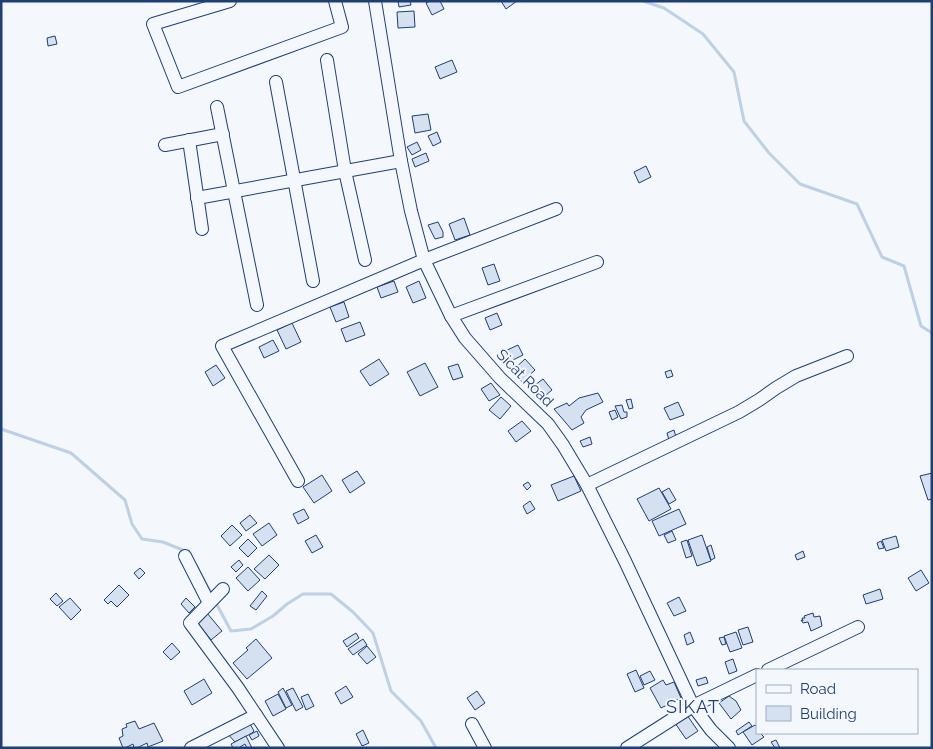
<svg xmlns="http://www.w3.org/2000/svg" width="933" height="749" font-family="Raleway,sans-serif">
	<rect width="100%" height="100%" fill="#f4f7fb"/>
	<g fill="none" stroke-linecap="round" stroke-linejoin="round">
		<g stroke="#bed0e5" stroke-width="3">
			<polyline points="643,1 664,8 703,34 734,72 744,121 769,153 800,184 857,204 882,257 904,266 921,326 932,333"/>
			<polyline points="1,429 71,453 125,500 132,524 142,539 163,542 185,551"/>
			<polyline points="195,563 212,595"/>
			<polyline points="216,603 231,631 251,629 273,616 287,604 303,594 331,594 353,612 373,633 391,691 421,721 436,748"/>
		</g>
	</g>
	<g fill="#d5e0f0" stroke="#1d3f73">
		<polygon points="398,1 410,1 411,5 399,7"/>
		<polygon points="430,1 440,1 444,9 432,15 426,3"/>
		<polygon points="501,1 517,1 506,9"/>
		<polygon points="414,11 415,27 398,28 397,12"/>
		<polygon points="55,36 57,44 48,46 47,38"/>
		<polygon points="452,60 457,72 440,79 435,67"/>
		<polygon points="428,114 431,130 415,133 412,116"/>
		<polygon points="437,132 441,142 433,146 428,136"/>
		<polygon points="417,142 421,150 412,155 407,147"/>
		<polygon points="426,153 429,161 415,167 412,159"/>
		<polygon points="646,166 651,177 639,183 634,172"/>
		<polygon points="464,218 470,235 455,240 449,224"/>
		<polygon points="438,222 443,232 443,237 435,239 428,225"/>
		<polygon points="494,264 500,281 488,285 482,268"/>
		<polygon points="394,281 398,292 381,298 377,287"/>
		<polygon points="419,281 426,298 413,303 406,287"/>
		<polygon points="344,302 349,317 336,322 330,307"/>
		<polygon points="497,313 502,325 490,330 485,318"/>
		<polygon points="360,322 365,335 346,342 341,329"/>
		<polygon points="292,323 301,342 286,349 277,330"/>
		<polygon points="273,340 279,351 264,358 259,347"/>
		<polygon points="518,345 523,355 509,362 503,352"/>
		<polygon points="379,359 389,374 370,386 360,371"/>
		<polygon points="525,359 535,370 522,382 512,371"/>
		<polygon points="425,363 438,387 420,396 407,372"/>
		<polygon points="458,364 463,377 453,380 448,367"/>
		<polygon points="216,365 225,378 213,386 205,372"/>
		<polygon points="671,370 673,376 667,378 665,372"/>
		<polygon points="543,379 552,390 540,400 531,388"/>
		<polygon points="491,383 500,395 489,401 481,389"/>
		<polygon points="598,393 603,402 586,410 581,417 584,423 572,430 554,409 567,403 569,406 579,398"/>
		<polygon points="501,397 511,406 500,419 489,410"/>
		<polygon points="631,399 633,408 629,409 626,400"/>
		<polygon points="678,402 684,415 670,420 664,408"/>
		<polygon points="622,405 624,412 627,412 627,417 621,419 615,406"/>
		<polygon points="615,410 618,417 612,420 609,412"/>
		<polygon points="522,421 531,431 516,442 508,431"/>
		<polygon points="674,430 676,437 669,440 667,433"/>
		<polygon points="590,437 592,444 583,447 580,441"/>
		<polygon points="357,471 365,483 350,493 342,480"/>
		<polygon points="932,473 932,499 928,500 920,476"/>
		<polygon points="322,475 332,491 314,503 303,487"/>
		<polygon points="574,476 581,491 558,501 551,485"/>
		<polygon points="528,482 531,486 527,490 523,485"/>
		<polygon points="659,488 671,509 649,521 637,499"/>
		<polygon points="669,488 676,500 669,504 662,492"/>
		<polygon points="530,501 535,509 527,514 523,506"/>
		<polygon points="304,509 309,518 298,524 293,514"/>
		<polygon points="679,509 686,524 659,536 652,521"/>
		<polygon points="250,515 257,523 246,531 240,523"/>
		<polygon points="269,523 277,535 262,546 253,534"/>
		<polygon points="232,525 242,535 230,546 221,536"/>
		<polygon points="672,531 676,540 668,543 664,535"/>
		<polygon points="316,535 323,547 312,553 305,541"/>
		<polygon points="702,535 711,561 697,566 688,540"/>
		<polygon points="896,536 899,547 886,551 882,540"/>
		<polygon points="248,539 257,548 248,557 239,548"/>
		<polygon points="687,540 692,556 686,558 681,542"/>
		<polygon points="881,541 884,548 879,549 877,543"/>
		<polygon points="711,545 715,558 711,560 707,547"/>
		<polygon points="803,551 805,557 797,560 795,555"/>
		<polygon points="269,555 279,565 265,579 254,569"/>
		<polygon points="239,560 243,565 236,572 231,567"/>
		<polygon points="248,567 260,580 248,591 236,578"/>
		<polygon points="140,568 145,573 139,579 134,573"/>
		<polygon points="921,570 929,583 916,591 908,578"/>
		<polygon points="119,585 129,595 117,607 111,601 108,604 104,600"/>
		<polygon points="880,589 883,599 866,604 863,595"/>
		<polygon points="262,591 267,596 256,610 250,606"/>
		<polygon points="56,593 63,601 57,606 50,599"/>
		<polygon points="679,597 686,611 674,616 667,603"/>
		<polygon points="70,598 81,610 71,620 59,607"/>
		<polygon points="186,598 195,607 189,613 181,604"/>
		<polygon points="207,613 222,631 211,640 196,621"/>
		<polygon points="813,613 814,617 820,616 822,626 811,631 808,622 803,623 801,620 803,621 802,618 805,618 804,616"/>
		<polygon points="748,627 753,642 743,645 738,630"/>
		<polygon points="690,632 694,642 687,645 684,635"/>
		<polygon points="736,632 742,648 730,652 724,636"/>
		<polygon points="356,633 359,638 347,647 343,641"/>
		<polygon points="724,637 726,644 722,645 719,638"/>
		<polygon points="256,639 272,658 247,679 233,663 248,650 246,648"/>
		<polygon points="363,639 367,645 353,655 348,649"/>
		<polygon points="172,643 180,652 171,660 163,652"/>
		<polygon points="367,646 376,657 367,664 358,654"/>
		<polygon points="733,659 737,671 729,674 725,662"/>
		<polygon points="636,670 644,688 635,692 627,674"/>
		<polygon points="650,671 655,680 644,685 640,676"/>
		<polygon points="706,677 708,683 698,686 696,680"/>
		<polygon points="204,679 212,693 192,705 184,691"/>
		<polygon points="663,680 666,685 674,682 681,698 661,708 650,688"/>
		<polygon points="346,686 353,697 341,704 335,693"/>
		<polygon points="283,688 292,705 286,708 278,692"/>
		<polygon points="293,688 303,707 296,711 286,691"/>
		<polygon points="477,691 485,703 475,710 467,698"/>
		<polygon points="278,694 286,709 273,716 265,701"/>
		<polygon points="308,694 314,706 306,710 301,697"/>
		<polygon points="729,696 736,701 741,710 731,719 719,703"/>
		<polygon points="687,715 698,731 686,739 675,723"/>
		<polygon points="135,721 139,729 154,723 163,741 148,747 147,743 137,748 134,748 133,744 125,748 123,748 119,738 123,736 122,729 127,727 126,724"/>
		<polygon points="249,722 254,731 252,733 235,742 226,732"/>
		<polygon points="749,722 752,726 738,735 736,731"/>
		<polygon points="755,725 757,727 757,733 760,733 764,737 752,745 743,732"/>
		<polygon points="363,730 369,743 362,746 356,734"/>
		<polygon points="257,731 259,736 252,740 249,735"/>
		<polygon points="246,736 252,748 247,748 245,744 240,747 240,748 233,748 231,744"/>
		<polygon points="776,740 780,748 775,748 771,742"/>
	</g>
	<g fill="none" stroke-linecap="round" stroke-linejoin="round">
		<g stroke="#1d3f73" stroke-width="14">
			<g id="minor">
				<polyline points="230,1 153,24 178,87 342,27 335,1"/>
				<polyline points="375,1 401,161 411,211 424,260 451,316 465,338 500,378 548,424 563,445 587,485 625,561 693,706 711,730 729,748"/>
				<polyline points="327,60 345,171 365,260"/>
				<polyline points="276,82 313,281"/>
				<polyline points="217,107 257,305"/>
				<polyline points="189,140 202,229"/>
				<polyline points="165,145 223,134"/>
				<polyline points="197,198 401,161"/>
				<polyline points="451,316 597,262"/>
				<polyline points="298,481 222,346 424,260 556,209"/>
				<polyline points="587,485 739,412 759,400 776,388 796,376 847,356"/>
				<polyline points="185,556 209,603"/>
				<polyline points="223,589 190,623 238,688 278,748"/>
				<polyline points="768,670 858,627"/>
				<polyline points="472,724 485,748"/>
				<polyline points="191,748 256,715"/>
				<polyline points="627,748 693,706 757,675"/>
			</g>
		</g>
		<use href="#minor" stroke="#f4f7fb" stroke-width="12"/>
	</g>
	<g text-anchor="middle" dominant-baseline="central" stroke-width="4" stroke-linejoin="round" paint-order="stroke">
		<g font-size="15" fill="#1d3f73" stroke="#f4f7fb">
			<text transform="translate(525 378) rotate(45)">Sicat Road</text>
		</g>
		<g font-size="18" letter-spacing="1" fill="#1d3f73" stroke="#f4f7fb">
			<text x="693" y="706">SIKAT</text>
		</g>
	</g>
	<rect width="933" height="749" fill="none" stroke="#1d3f73" stroke-width="5"/>
	<rect x="756" y="669" width="162" height="65" fill="#f4f7fb" stroke="#9eadc5"/>
	<rect x="766" y="685" width="25" height="8" fill="#f4f7fb" stroke="#9eadc5"/>
	<text x="800" y="694" font-size="15" fill="#1d3f73">Road</text>
	<rect x="766" y="706" width="25" height="15" fill="#d5e0f0" stroke="#9eadc5"/>
	<text x="800" y="719" font-size="15" fill="#1d3f73">Building</text>
</svg>
